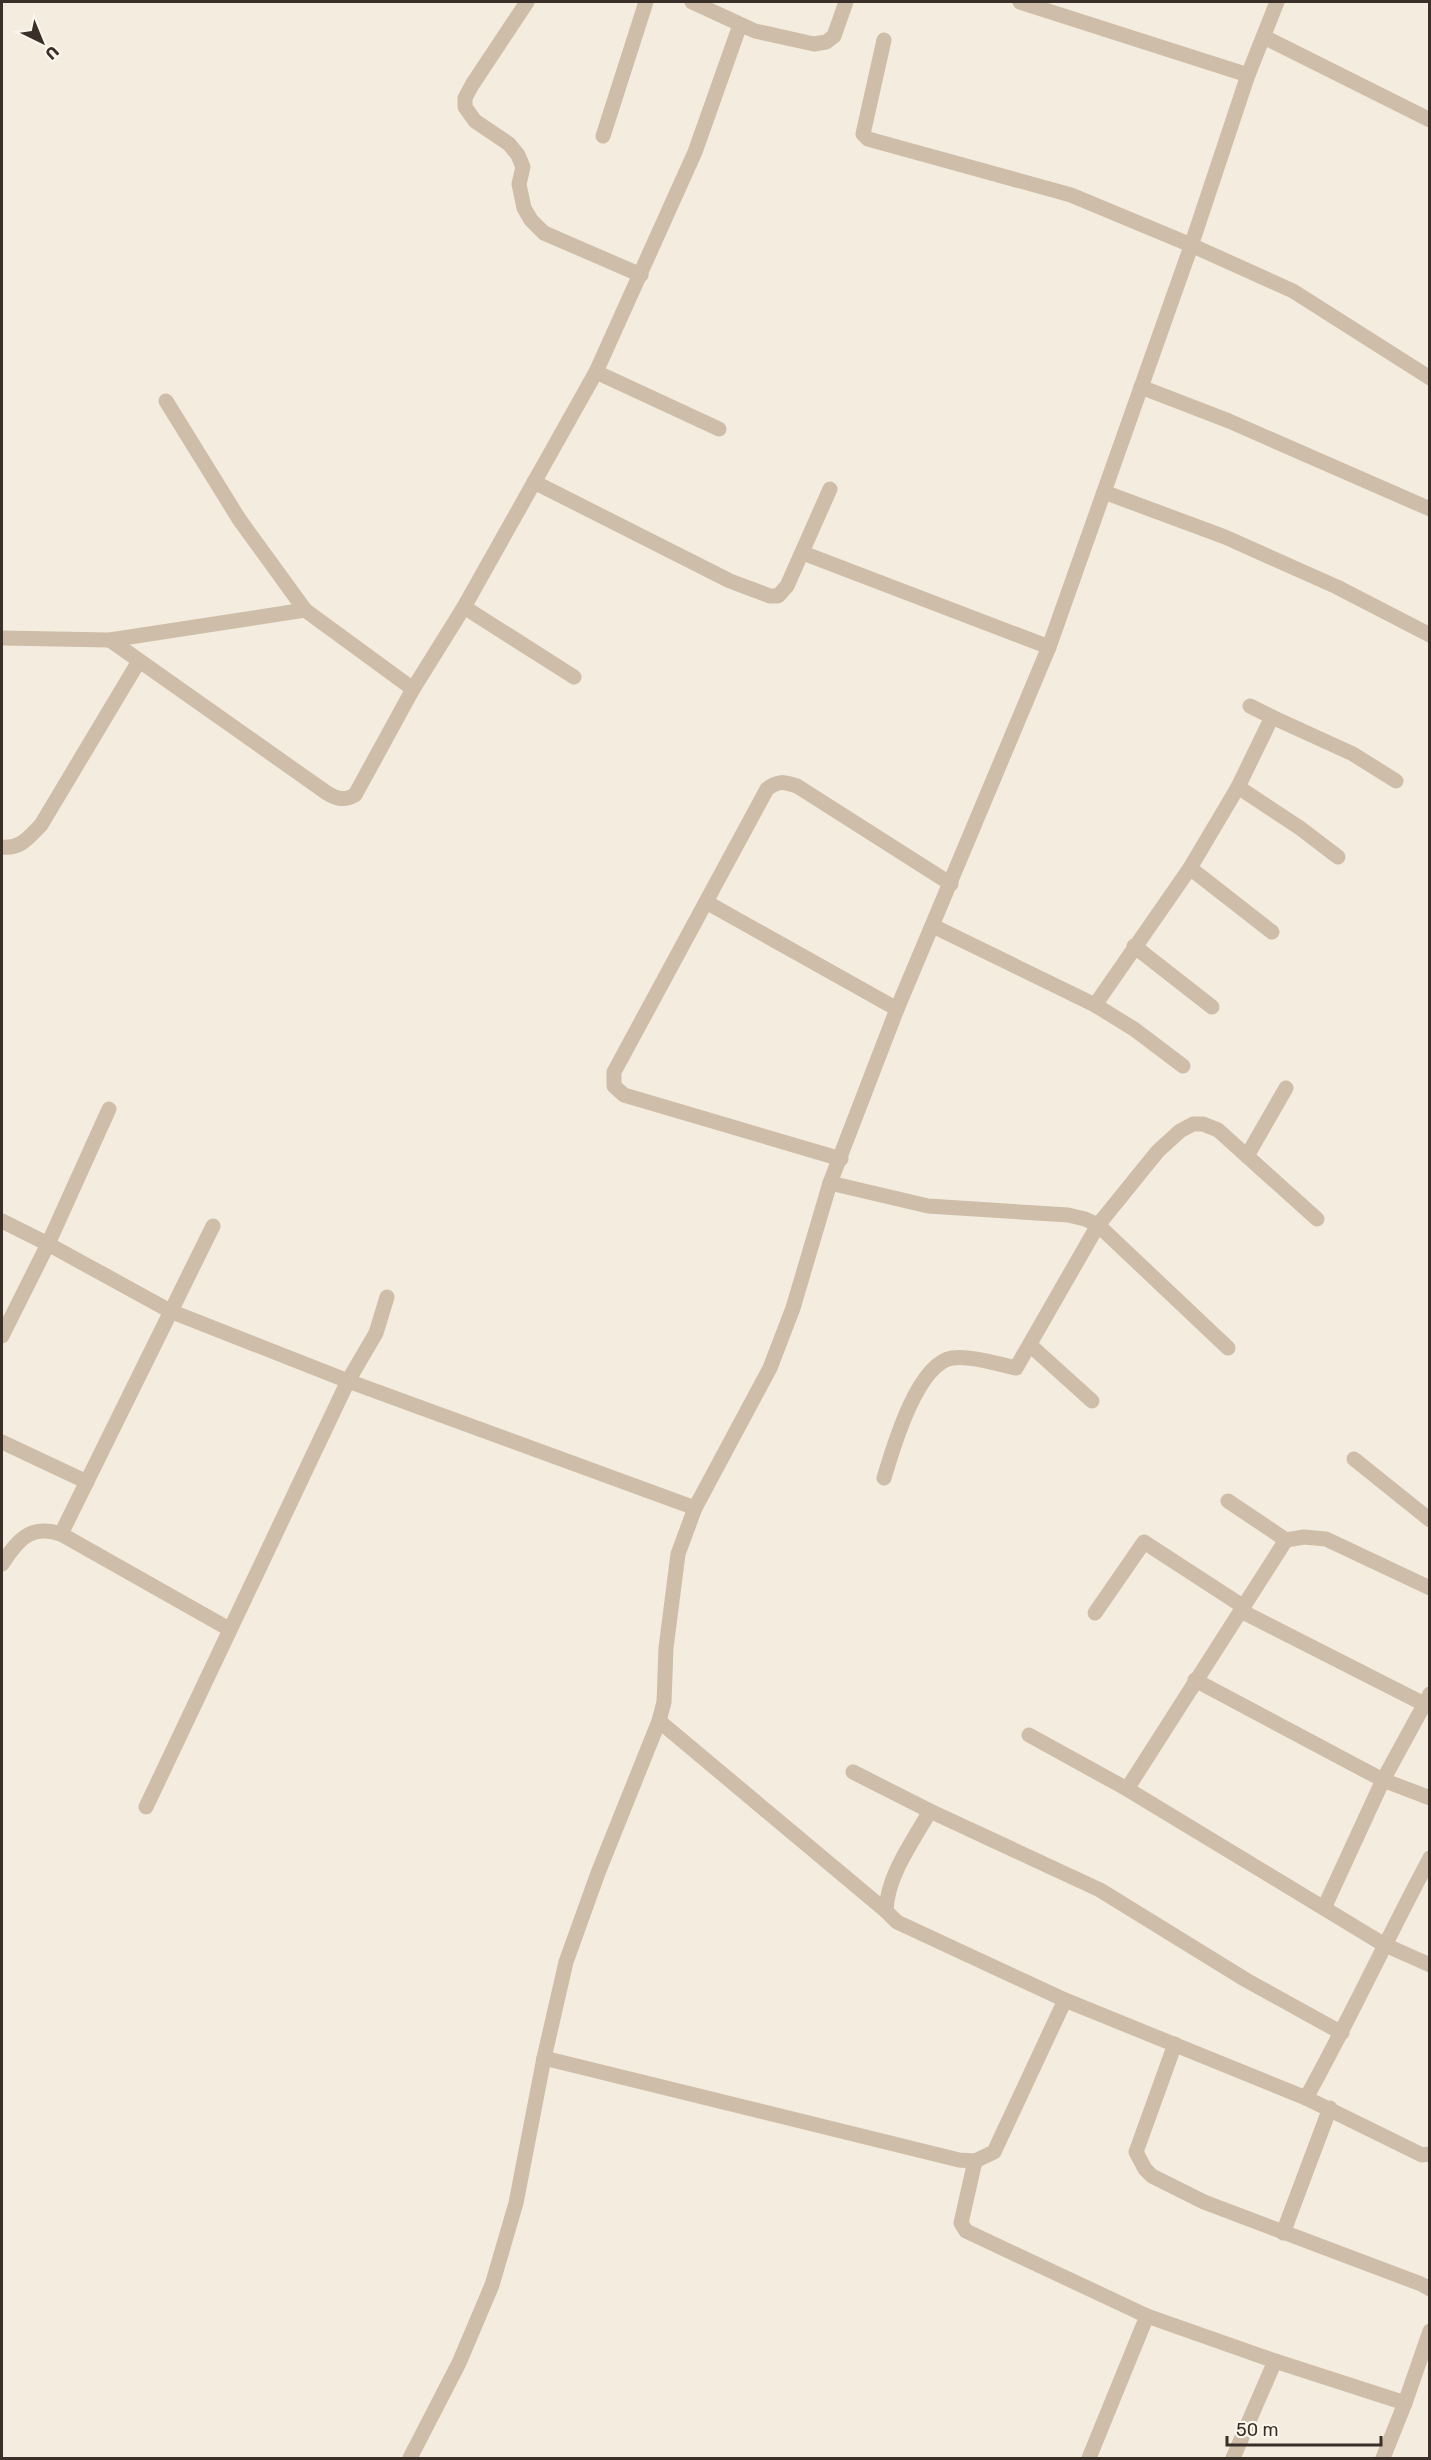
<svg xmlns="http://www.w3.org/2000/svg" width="1431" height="2460" font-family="Rubik,sans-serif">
	<rect width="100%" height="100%" fill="#f4ecde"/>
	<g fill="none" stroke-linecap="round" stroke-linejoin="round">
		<g stroke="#cebda8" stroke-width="15">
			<polyline points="527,2 472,85 465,98 465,107 475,121 509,144 518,155 523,167 519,184 524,208 531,220 544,233 641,275"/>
			<polyline points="692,2 755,31 814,44 826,42 834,36 846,2"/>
			<polyline points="1020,2 1248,75"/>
			<polyline points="1264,37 1430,120"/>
			<polyline points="884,40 863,134 868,139 1071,195 1191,245 1293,291 1430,378"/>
			<polyline points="603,136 646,2"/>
			<polyline points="596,372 719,429"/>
			<polyline points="1141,387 1229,421 1430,509"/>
			<polyline points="166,401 239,519 305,610 413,689"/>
			<polyline points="534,482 730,581 770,596 778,596 787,586 830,489"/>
			<polyline points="1104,492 1225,537 1337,587 1430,635"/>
			<polyline points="803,553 1049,647"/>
			<polyline points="464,607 574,677"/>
			<polyline points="2,638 110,640 305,610"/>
			<path d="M110,640l217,153c10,6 17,8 28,2l58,-106 51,-82 132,-235 99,-220 45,-127"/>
			<polyline points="1250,706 1272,717"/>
			<polyline points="1238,787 1300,828 1338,857"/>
			<path d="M2,847c19,2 26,-9 39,-22l98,-164"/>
			<polyline points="1190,868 1272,932"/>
			<polyline points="706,902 897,1009"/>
			<polyline points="933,926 1095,1005 1134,1029 1183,1066"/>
			<polyline points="1134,946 1212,1007"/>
			<polyline points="1095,1005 1190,868 1238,787 1272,717 1353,754 1396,781"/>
			<polyline points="1247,1156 1286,1088"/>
			<path d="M841,1159l-217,-64 -10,-9v-14l153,-283c11,-9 17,-7 30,-3l154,98"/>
			<polyline points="830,1183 928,1206 1068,1215 1085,1219 1098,1225 1228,1348"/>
			<polyline points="2,1221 48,1244 170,1311 348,1381 695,1508"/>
			<polyline points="2,1336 48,1244 109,1109"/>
			<polyline points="1030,1345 1092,1401"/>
			<polyline points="2,1442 87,1482"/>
			<polyline points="1354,1459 1430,1520"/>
			<path d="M884,1478c9,-30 33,-114 68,-120 17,-3 46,6 64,10l82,-143 60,-74 22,-20 13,-7h10l15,6 99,89"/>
			<polyline points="61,1534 229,1629"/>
			<polyline points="1286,1540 1304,1537 1326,1539 1430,1588"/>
			<path d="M2,1564c16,-24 28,-40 59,-30l152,-308"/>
			<polyline points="1241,1611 1424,1704"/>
			<polyline points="1095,1613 1144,1542 1244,1607"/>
			<polyline points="1195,1680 1383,1780 1324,1908"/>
			<polyline points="1430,1694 1383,1780 1430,1798"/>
			<polyline points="659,1721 886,1911"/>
			<polyline points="1029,1735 1127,1789 1383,1944 1430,1965"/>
			<polyline points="853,1772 930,1811"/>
			<polyline points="1127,1789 1286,1540 1228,1501"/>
			<polyline points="146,1807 348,1381 376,1333 387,1297"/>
			<path d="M1342,2033l-96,-53 -146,-90 -170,-79c-17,30 -43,65 -44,100l11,11 168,78 241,98c44,-79 81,-160 124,-240"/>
			<polyline points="1175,2044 1136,2152 1145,2169 1152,2176 1204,2202 1421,2284 1430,2289"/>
			<polyline points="544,2058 959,2160 975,2161 994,2152 1065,2000"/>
			<polyline points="1306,2098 1422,2155 1430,2154"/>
			<polyline points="975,2161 961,2223 966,2231 1147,2316"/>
			<polyline points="1283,2233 1330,2108"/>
			<polyline points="410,2458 459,2363 492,2285 516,2203 544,2058 566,1962 598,1873 659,1721 664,1702 666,1648 678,1554 695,1508 770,1368 793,1308 830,1183 897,1009 1049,647 1189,252 1248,75 1277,2"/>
			<polyline points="1089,2458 1147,2316 1275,2361 1405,2403"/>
			<polyline points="1233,2458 1275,2361"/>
			<polyline points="1383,2458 1405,2403 1430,2331"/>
		</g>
	</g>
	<rect width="1431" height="2460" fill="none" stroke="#3a3029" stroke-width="6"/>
	<g transform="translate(42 42) rotate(137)" stroke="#fbf5eb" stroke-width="4.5" paint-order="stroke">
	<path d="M0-4.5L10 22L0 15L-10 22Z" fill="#3a3029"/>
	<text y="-9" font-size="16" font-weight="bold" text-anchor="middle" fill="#3a3029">U</text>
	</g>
	<path d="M1227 2436v9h154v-9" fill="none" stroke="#3a3029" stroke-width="3"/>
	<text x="1236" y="2436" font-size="18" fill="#3a3029" stroke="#fbf5eb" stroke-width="4.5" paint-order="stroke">50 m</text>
</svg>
